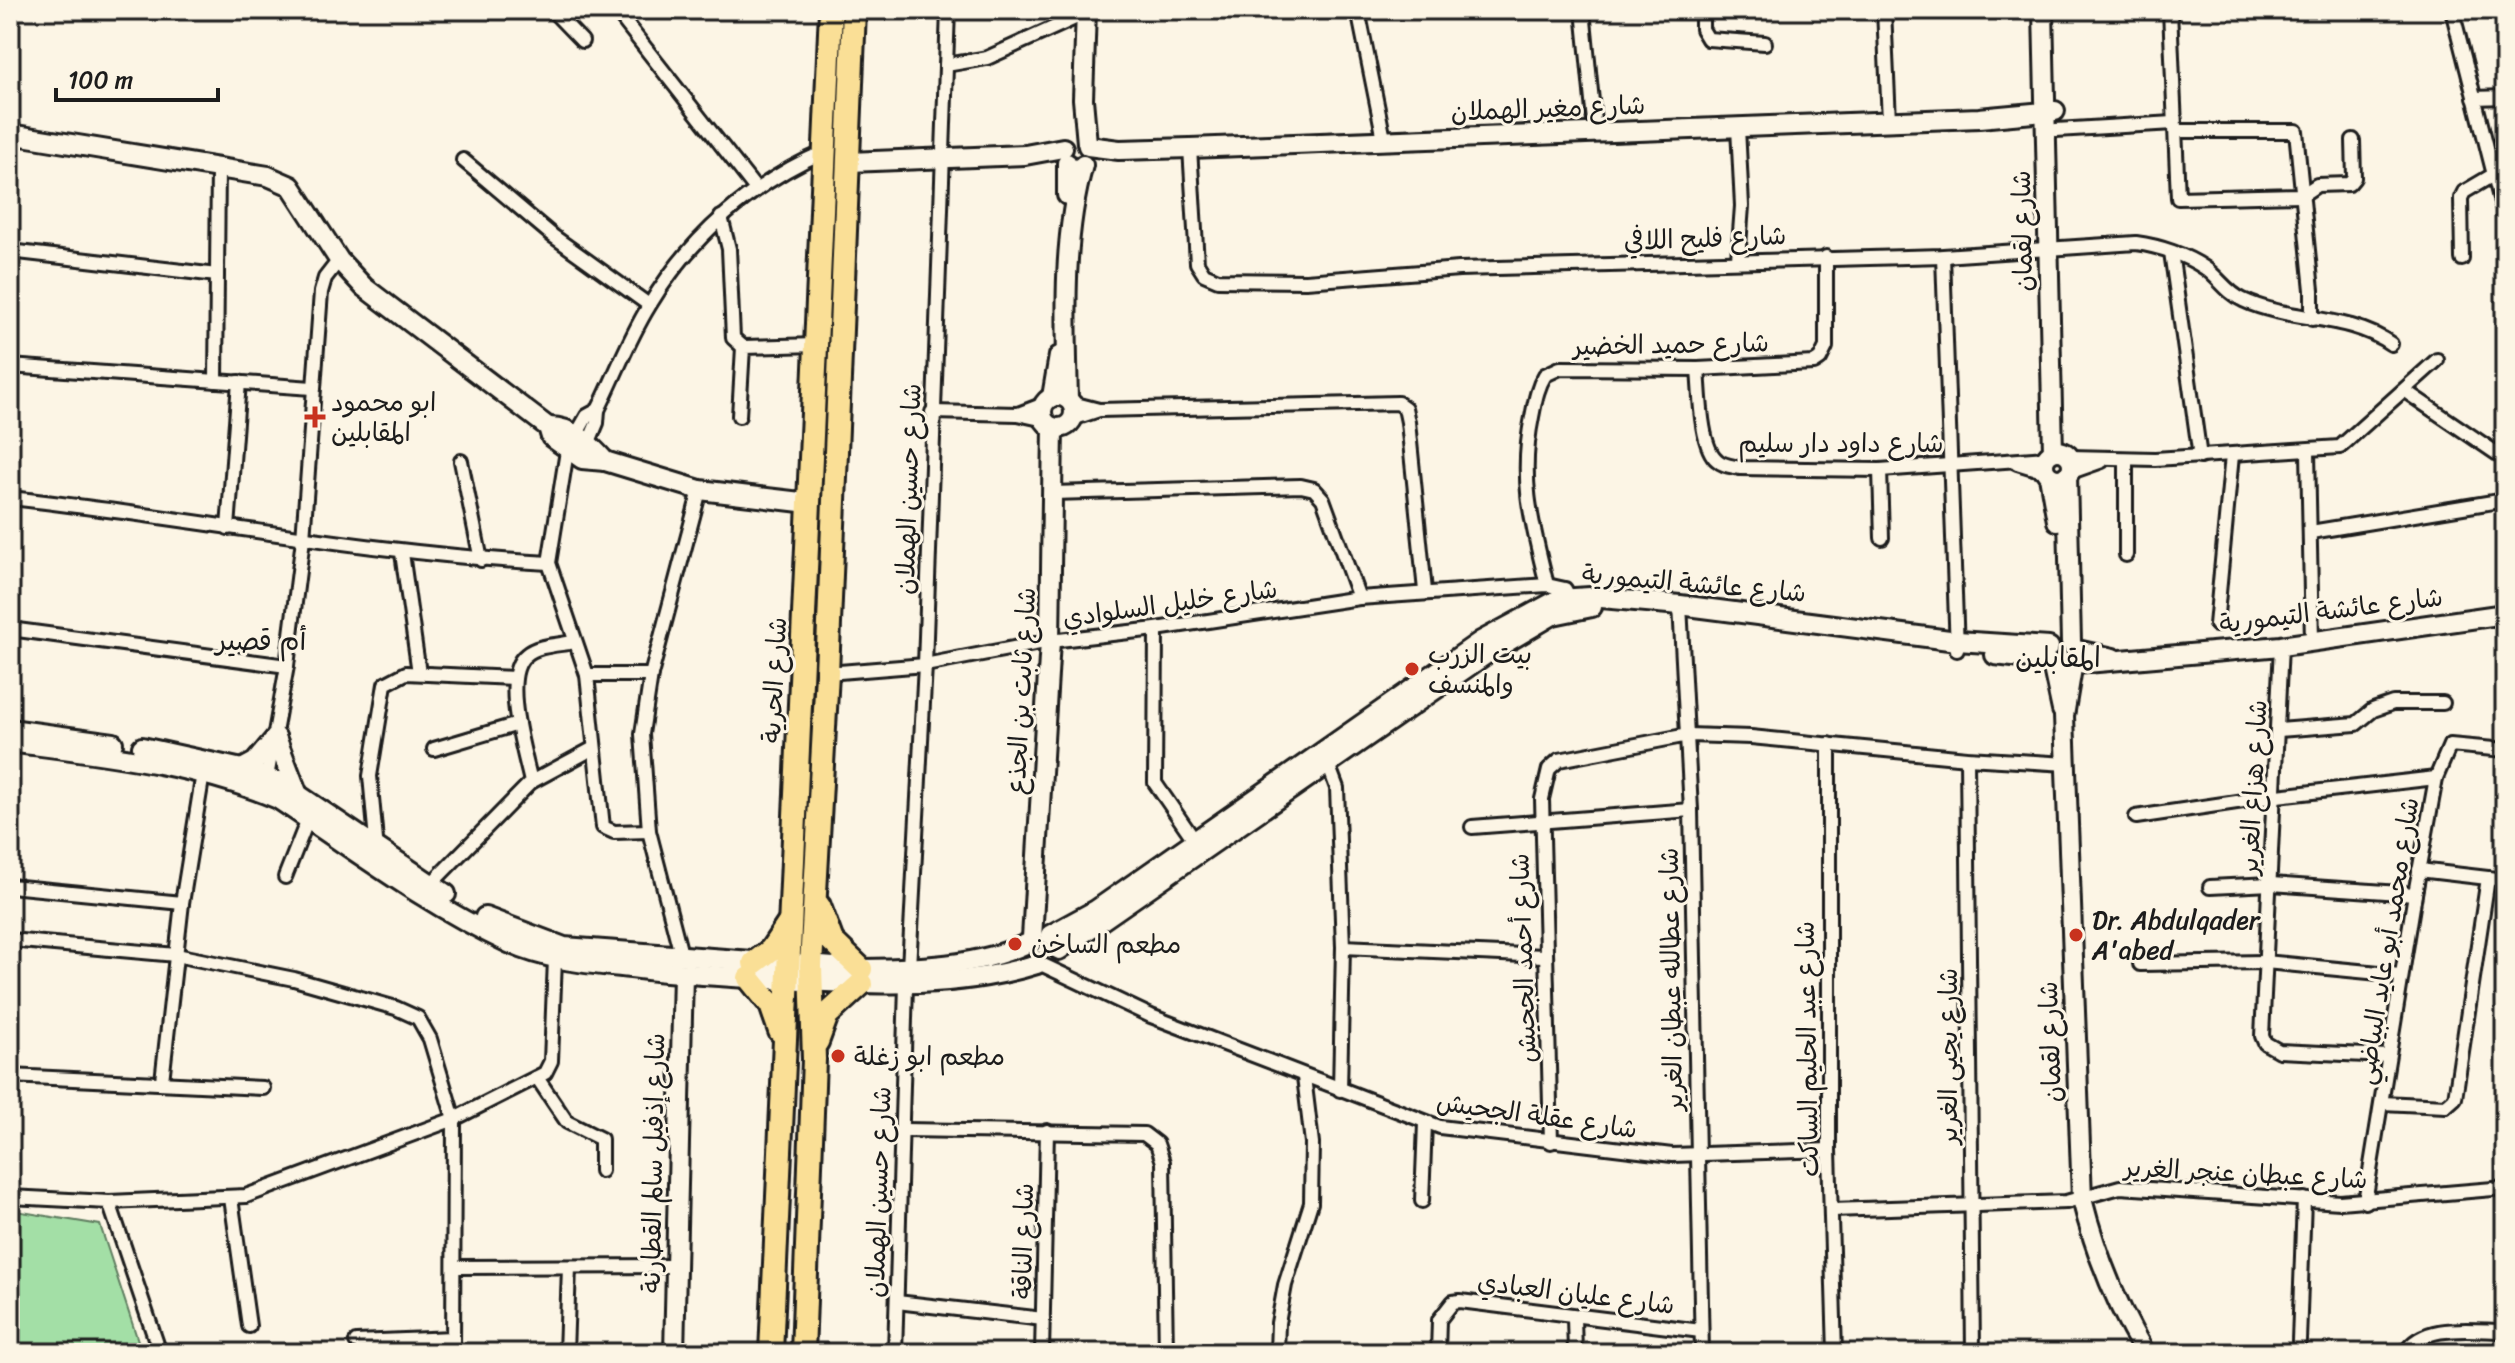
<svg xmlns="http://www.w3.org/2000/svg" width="2515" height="1363" font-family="Sriracha,'Playpen Sans Arabic',sans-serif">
	<rect width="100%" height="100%" fill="#fcf5e5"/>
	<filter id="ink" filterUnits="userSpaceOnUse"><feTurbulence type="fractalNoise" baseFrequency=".0125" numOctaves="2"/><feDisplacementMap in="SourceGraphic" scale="16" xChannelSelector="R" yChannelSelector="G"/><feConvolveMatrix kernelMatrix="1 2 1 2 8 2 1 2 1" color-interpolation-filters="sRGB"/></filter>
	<g filter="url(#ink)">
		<polygon fill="#a3dfa6" stroke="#607e61" stroke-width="2" points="10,1210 100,1225 142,1353 10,1353"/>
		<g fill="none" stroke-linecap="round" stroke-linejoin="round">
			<g stroke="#1c1c1c" stroke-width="18">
				<g id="street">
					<polyline points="552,10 582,41"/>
					<polyline points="1358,10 1384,139"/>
					<polyline points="1583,10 1595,132"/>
					<polyline points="1702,10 1702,29 1708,39 1765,43"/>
					<polyline points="1884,10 1889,121"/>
					<polyline points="2170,10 2178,198 2302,195 2317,185 2349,184 2354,178 2353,140"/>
					<polyline points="2452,10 2505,218"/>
					<polyline points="621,17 755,188"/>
					<polyline points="946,65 987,58 1086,13"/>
					<polyline points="2474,98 2505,97"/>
					<polyline points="2056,130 2174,123"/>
					<polyline points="2176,131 2296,131 2312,290 2312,319"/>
					<path d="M1190,148l7,115 7,11 14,6 88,1 153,-12 484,-13 193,-13c23,3 50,12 69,25 14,10 22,25 38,32 47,22 106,14 148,44"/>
					<polyline points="463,160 553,236 649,305"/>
					<polyline points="721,217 729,249 733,338 743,347"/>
					<polyline points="10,251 217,275"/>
					<polyline points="2171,252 2200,457"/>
					<polyline points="1943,256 1957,650"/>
					<polyline points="1738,259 1742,206 1738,128"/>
					<polyline points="2462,259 2461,198 2464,192 2493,175"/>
					<polyline points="10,366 312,388"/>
					<path d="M1698,369c2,22 2,78 19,91 6,6 15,6 23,8l140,2 166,-12"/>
					<polyline points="216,381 218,168"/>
					<polyline points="2405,391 2505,459"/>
					<polyline points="1072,403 1099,410"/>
					<polyline points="598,410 587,416 567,451 549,563 587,675 603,827 614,832 649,831"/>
					<polyline points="932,412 1018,414 1045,420"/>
					<polyline points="1018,414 1044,404"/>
					<polyline points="739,416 743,347 817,345"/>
					<polyline points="1072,419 1099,410 1398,403 1405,408 1408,422 1425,591"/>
					<path d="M586,449l11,-26 1,-13c17,-34 31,-72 51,-104 41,-69 104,-124 177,-155"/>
					<polyline points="2308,452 2312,641"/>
					<polyline points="2070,457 2155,459 2340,447 2437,360"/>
					<polyline points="461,461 481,560"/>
					<polyline points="2017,463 2046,472"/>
					<polyline points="1880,470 1882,538"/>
					<polyline points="2071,472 2102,461"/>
					<polyline points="1052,493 1301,486 1314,489 1323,499 1359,598"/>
					<path d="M10,498c180,19 358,56 539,65"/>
					<polyline points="228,528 239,382"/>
					<polyline points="2311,532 2505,500"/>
					<polyline points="402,553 419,673"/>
					<polyline points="2126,555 2126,459"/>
					<path d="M1547,585c-15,-61 -28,-105 -15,-168 3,-15 5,-29 13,-42l15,-7 138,1 116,-6 6,-4 6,-12v-90"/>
					<polyline points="1680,605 1691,810 1702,1353"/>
					<polyline points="2216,625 2232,455"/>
					<polyline points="10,629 287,666"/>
					<polyline points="1156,629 1155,783 1195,841"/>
					<polyline points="2281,646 2262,1036 2265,1043 2279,1051 2388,1056"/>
					<polyline points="827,673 925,665 1050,641 1156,629 1359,598 1547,585 1565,589 1572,602"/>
					<polyline points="587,675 651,675"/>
					<polyline points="2279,730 2356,724 2373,710 2393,703 2443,703"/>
					<polyline points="1829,744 1829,1150 1835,1353"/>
					<polyline points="434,749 518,724"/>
					<polyline points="1967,758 1973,1353"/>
					<polyline points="1328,764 1337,788 1343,947 1340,1090"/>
					<path d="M531,782c-6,-28 -31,-107 -5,-127 11,-10 33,-10 48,-13"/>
					<polyline points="266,783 287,666 303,539 321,292 325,278 339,260"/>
					<polyline points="2136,817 2277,796 2436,778"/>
					<polyline points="1472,827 1691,810"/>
					<polyline points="377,851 370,776 385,684 406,673 514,678"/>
					<polyline points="2419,870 2505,880"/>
					<polyline points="285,877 308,819"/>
					<polyline points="10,886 182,903"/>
					<polyline points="2210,887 2271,884 2415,894"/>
					<polyline points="427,888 531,782 594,748"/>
					<polyline points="10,940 176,955 294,979 396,1008 418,1018 430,1039 454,1119 453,1353"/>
					<polyline points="1343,947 1544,956"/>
					<polyline points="682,958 649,831 642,734 651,675 700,490"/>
					<polyline points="2140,964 2265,962 2400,975"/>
					<polyline points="1043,965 1151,1016 1440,1127 1672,1155 1829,1150"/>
					<polyline points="909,968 925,665 948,10"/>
					<polyline points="10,1076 263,1088"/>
					<polyline points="538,1079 567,1122 601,1139 601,1171"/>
					<polyline points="162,1081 182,903 204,767"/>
					<polyline points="2382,1103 2446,1106 2455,1098 2488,878"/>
					<polyline points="904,1130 1144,1134 1157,1144 1163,1162 1166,1353"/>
					<polyline points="1551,1142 1542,799 1549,769 1559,760 1688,735 1751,737 1967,758 2067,764"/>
					<polyline points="10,1197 109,1202 246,1196 454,1119 545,1073 551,1061 555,959 560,953"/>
					<polyline points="231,1198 249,1326"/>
					<polyline points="1422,1201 1425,1123"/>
					<polyline points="109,1202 160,1353"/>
					<polyline points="2365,1202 2415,894 2436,778 2450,745 2505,750"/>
					<polyline points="1832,1210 2066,1202 2120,1187 2340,1202 2505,1188"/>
					<polyline points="455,1267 677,1266"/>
					<polyline points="897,1302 1043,1319"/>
					<polyline points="1574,1317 1575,1353"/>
					<polyline points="2299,1341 2304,1199"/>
					<polyline points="356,1342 453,1338"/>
					<polyline points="566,1353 569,1267"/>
					<polyline points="895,1353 906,985"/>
					<polyline points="1042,1353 1047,1131"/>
					<polyline points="1277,1353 1278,1323 1285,1285 1311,1203 1312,1143 1304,1077"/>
					<polyline points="1438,1353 1439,1320 1453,1302 1460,1301 1701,1331"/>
					<path d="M2405,1353c18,-31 68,-22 100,-22"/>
				</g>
			</g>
			<g stroke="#1c1c1c" stroke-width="24">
				<g id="secondary">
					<polyline points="1086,10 1083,99 1087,143"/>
					<polyline points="2043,10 2053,452"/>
					<polyline points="10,134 268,176 291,186 339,260 364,287 548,427 551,437 582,459 605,461 700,490 809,503"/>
					<polyline points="1088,146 1119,150 1190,148 1979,118 2055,111"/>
					<polyline points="849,162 1025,155 1063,148"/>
					<polyline points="1067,195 1067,163"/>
					<circle cx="1058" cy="412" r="16"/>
					<polyline points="1052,397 1059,356"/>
					<path d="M1068,399c-2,-76 -6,-160 15,-234"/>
					<path d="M548,427c24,-1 42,17 57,34"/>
					<circle cx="2058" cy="465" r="14"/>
					<polyline points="2067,475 2071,642"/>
					<polyline points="2049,476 2057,521"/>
					<polyline points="2077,650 2113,658"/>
					<polyline points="1995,655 2047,661"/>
					<polyline points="2075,664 2281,646 2505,614"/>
					<polyline points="2053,668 2062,710"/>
					<path d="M2072,668l-8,48 18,483c14,56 34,105 63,154"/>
					<polyline points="10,729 113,743"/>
					<polyline points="276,737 297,792"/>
					<path d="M10,742c91,12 182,21 268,57 75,50 149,106 231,144 42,19 86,21 130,26 49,6 97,8 145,11 85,4 171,10 253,-16"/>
					<polyline points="142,747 242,769 281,783 446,894"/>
					<polyline points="242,769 255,762 276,737"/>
					<path d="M485,917l79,30 297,22c55,-1 117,-2 167,-26"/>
					<polyline points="1050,935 1096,910 1481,641 1559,599 1590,597 1680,605 1957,641 2049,647"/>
					<polyline points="1032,938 1050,641 1053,427"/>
					<polyline points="1059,950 1485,655 1553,615 1592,607"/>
					<polyline points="674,1353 683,974"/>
				</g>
			</g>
			<g stroke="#1c1c1c" stroke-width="28">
				<g id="highway">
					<polyline points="819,906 832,941 861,969"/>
					<polyline points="754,963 771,950 789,923"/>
					<polyline points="749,978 771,1005 780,1031"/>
					<polyline points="817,1042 827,1015 861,984"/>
					<polyline points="771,1353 831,10"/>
					<polyline points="803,1353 814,1059 811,966 827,673 854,10"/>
				</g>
			</g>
			<use href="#street" stroke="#fcf5e5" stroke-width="12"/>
			<use href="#secondary" stroke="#fcf5e5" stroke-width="18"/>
			<use href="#highway" stroke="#fadf96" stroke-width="22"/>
		</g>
	</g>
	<g fill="#c8321e" stroke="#fcf5e5" stroke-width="3">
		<path d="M311 405h8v8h8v8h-8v8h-8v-8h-8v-8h8z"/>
		<circle cx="1412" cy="669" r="8"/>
		<circle cx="2076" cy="935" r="8"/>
		<circle cx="1015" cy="944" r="8"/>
		<circle cx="838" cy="1056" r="8"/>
	</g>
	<g text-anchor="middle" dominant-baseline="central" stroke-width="6" stroke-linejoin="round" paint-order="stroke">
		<g font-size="26" fill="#1c1c1c" stroke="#fcf5e5">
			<text transform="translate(1548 108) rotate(-2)">شارع مغير الهملان</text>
			<text transform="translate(2022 231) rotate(-91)">شارع لقمان</text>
			<text transform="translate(1705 238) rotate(-2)">شارع فليح اللافي</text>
			<text transform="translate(1671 344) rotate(-1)">شارع حميد الخضير</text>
			<text x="1841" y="443">شارع داود دار سليم</text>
			<text transform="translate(908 489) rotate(-88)">شارع حسين الهملان</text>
			<text transform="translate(1694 583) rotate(5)">شارع عائشة التيمورية</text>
			<text transform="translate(1170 603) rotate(-8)">شارع خليل السلوادي</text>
			<text transform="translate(2331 610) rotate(-7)">شارع عائشة التيمورية</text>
			<text transform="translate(774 680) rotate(-87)">شارع الحرية</text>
			<text transform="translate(1021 691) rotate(-87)">شارع ثابت بن الجذع</text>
			<text transform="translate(2253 787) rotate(-87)">شارع هزاع الغرير</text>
			<text transform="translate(2387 941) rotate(-81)">شارع محمد أبو عايد البياضي</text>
			<text transform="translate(1523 958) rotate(-92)">شارع أحمد الجحيش</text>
			<text transform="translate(1671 979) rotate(-91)">شارع عطالله عبطان الغرير</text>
			<text transform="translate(2050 1042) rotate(-92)">شارع لقمان</text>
			<text transform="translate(1807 1049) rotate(-91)">شارع عبد الحليم الساكت</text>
			<text transform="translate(1948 1056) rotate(-90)">شارع يحيى الغرير</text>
			<text transform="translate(1537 1115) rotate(8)">شارع عقلة الجحيش</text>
			<text transform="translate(653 1163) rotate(-89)">شارع إذفيل سالم القطارنة</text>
			<text transform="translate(2246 1173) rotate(3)">شارع عبطان عنجر الغرير</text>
			<text transform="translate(878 1192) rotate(-88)">شارع حسين الهملان</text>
			<text transform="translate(1023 1241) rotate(-89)">شارع الناقة</text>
			<text transform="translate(1576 1293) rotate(7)">شارع عليان العبادي</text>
		</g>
		<g font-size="26" fill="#1c1c1c" stroke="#fcf5e5" text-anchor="start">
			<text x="331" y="402">ابو محمود<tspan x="331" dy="30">المقابلين</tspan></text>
			<text x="1428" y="654">بيت الزرب<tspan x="1428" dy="30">والمنسف</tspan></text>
			<text x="2092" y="920">Dr. Abdulqader<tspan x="2092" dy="30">A'abed</tspan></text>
			<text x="1031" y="944">مطعم الساخن</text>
			<text x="854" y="1056">مطعم ابو زغلة</text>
		</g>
		<g font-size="28" fill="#1c1c1c" stroke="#fcf5e5">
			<text x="261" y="640">أم قصير</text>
			<text x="2058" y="657">المقابلين</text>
		</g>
	</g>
	<rect width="2515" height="1363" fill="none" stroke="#fcf5e5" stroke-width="40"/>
	<rect x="20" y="20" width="2475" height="1323" fill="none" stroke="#1c1c1c" stroke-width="3" filter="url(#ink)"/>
	<path d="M56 88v12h162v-12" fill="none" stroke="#1c1c1c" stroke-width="4"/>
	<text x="68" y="88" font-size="24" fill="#1c1c1c" stroke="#fcf5e5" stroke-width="6" paint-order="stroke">100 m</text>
</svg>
